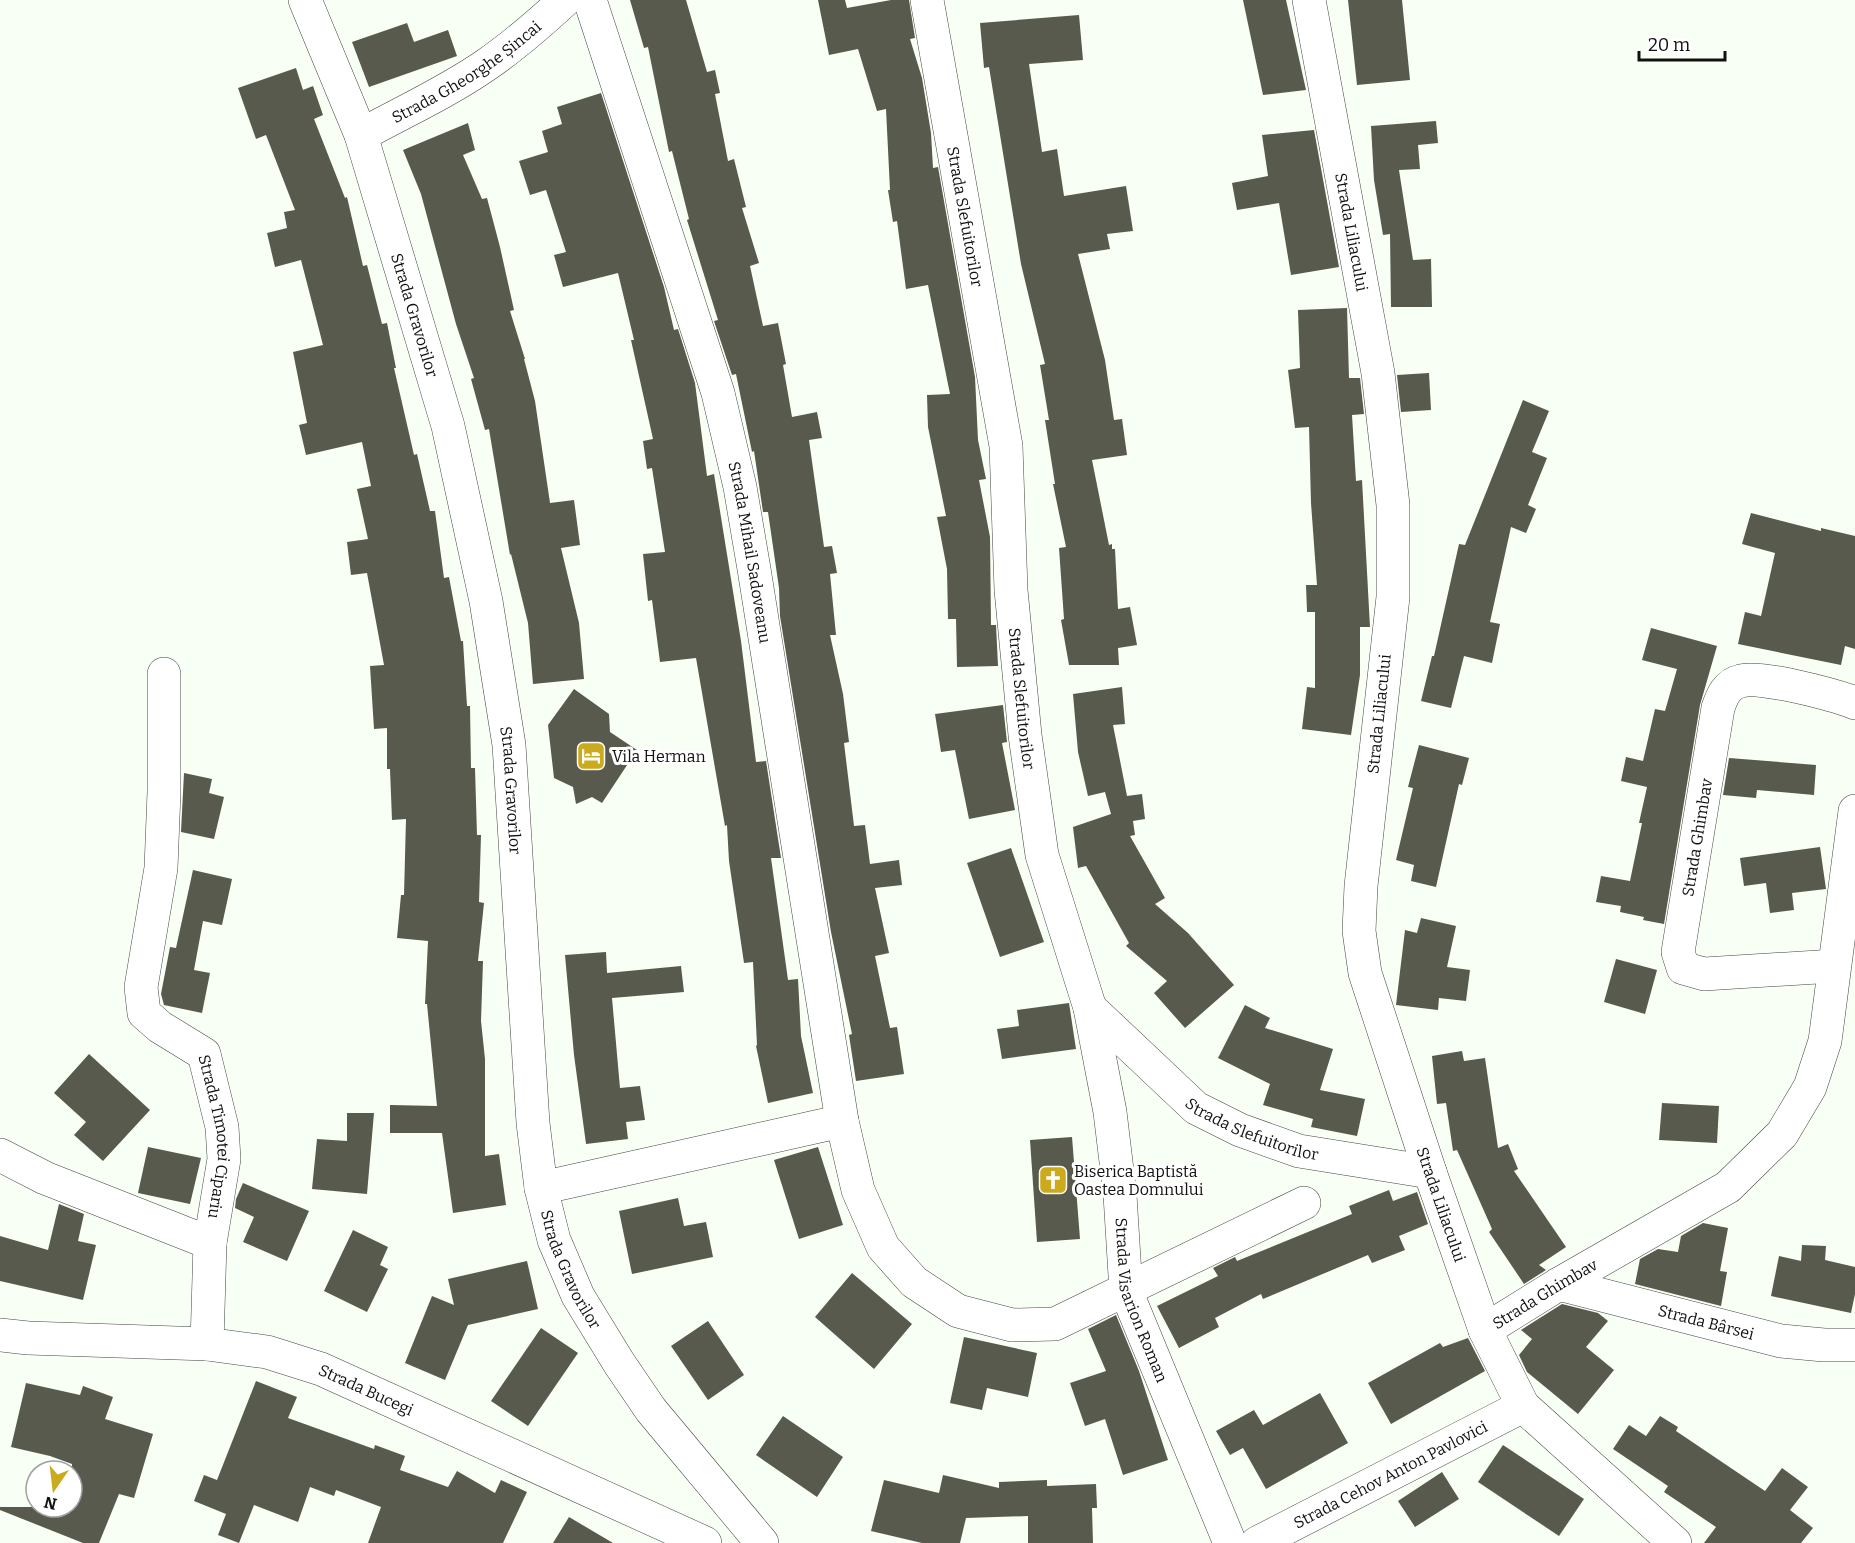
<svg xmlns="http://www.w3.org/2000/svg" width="1855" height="1543" font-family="Bitter,serif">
	<rect width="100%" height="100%" fill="#f8fff4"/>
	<g fill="#575a4c">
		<polygon points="630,0 686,0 707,72 715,70 720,93 715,94 728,161 734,159 746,207 742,208 759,263 750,266 763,326 778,323 786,364 783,365 792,417 817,412 822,438 809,440 824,547 832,546 837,573 830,574 836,635 830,635 843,694 849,742 844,743 854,826 865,825 870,864 899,860 902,885 875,888 889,953 875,956 890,1028 897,1027 904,1074 856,1081 849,1035 852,1034 831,932 780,616 779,588 768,512 763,512 754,451 752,452 736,374 732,375 714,321 718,320 687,220 689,219 672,151 669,152 648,47 644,48"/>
		<polygon points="818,0 845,0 847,8 891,0 909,0 915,38 910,39 922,78 931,133 933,168 938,167 975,377 978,440 986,479 979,480 990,537 991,625 996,625 998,666 957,667 956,619 948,619 947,569 937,517 946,516 928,427 927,395 950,394 928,285 906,289 897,221 893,222 888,190 890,190 886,109 877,111 858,49 829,55"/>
		<polygon points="1243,0 1286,0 1306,90 1263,95"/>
		<polygon points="1348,0 1402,0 1410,80 1357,85"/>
		<polygon points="1079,15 1083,60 1029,64 1042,152 1057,149 1064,196 1126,186 1133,231 1107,234 1110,249 1078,254 1105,360 1114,420 1122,419 1127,455 1092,460 1109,545 1112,544 1112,549 1115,549 1118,609 1130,607 1137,645 1118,648 1119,665 1069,665 1061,620 1064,619 1059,548 1066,547 1053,484 1055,484 1045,420 1049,420 1040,365 1045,364 1021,264 989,67 984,68 980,23"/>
		<polygon points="407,23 414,42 448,30 457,56 369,87 352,42"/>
		<polygon points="296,68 303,90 313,86 323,115 314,119 345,198 347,197 363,266 367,265 382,324 387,323 396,368 394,368 414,455 417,454 430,511 435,511 444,578 449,577 461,641 463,641 467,706 470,706 471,768 475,768 477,835 481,835 479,902 484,903 478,961 483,961 481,1021 485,1059 485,1156 499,1154 506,1205 453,1213 442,1133 390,1133 390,1105 437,1106 427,1004 425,1004 428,941 397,938 401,895 404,895 406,819 392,820 390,769 387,769 387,728 374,729 370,666 384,665 367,573 351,575 347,542 368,539 357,489 371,486 362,442 306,455 299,425 307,423 293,352 323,345 301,260 275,267 267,233 287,228 284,212 295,210 266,135 256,139 238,88"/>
		<polygon points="601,93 664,287 674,330 678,329 695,383 707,476 714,474 741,641 756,762 766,761 781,858 771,858 788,980 798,979 801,1036 813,1093 768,1103 756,1046 757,1045 753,962 744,963 729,861 727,825 725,826 696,658 660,662 652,600 648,601 643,554 665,552 652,468 647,469 643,441 653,439 631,340 634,340 618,273 563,287 554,255 566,252 546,190 530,195 519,161 548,152 542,131 562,124 557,107"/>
		<polygon points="1436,121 1438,143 1418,145 1420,169 1399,170 1413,260 1431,259 1432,307 1391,307 1390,234 1383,235 1374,180 1371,126"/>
		<polygon points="468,123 475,150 463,155 482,199 487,198 500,247 514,310 510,311 525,359 524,359 535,401 550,503 574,500 580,545 561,548 579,623 584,679 533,684 528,623 511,554 510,555 489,429 485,430 471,379 474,378 456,324 421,194 403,150"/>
		<polygon points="1314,130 1339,267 1291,275 1279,203 1237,210 1232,183 1268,176 1262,135"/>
		<polygon points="1347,308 1349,378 1360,378 1364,414 1352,415 1356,481 1362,480 1370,627 1360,627 1360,675 1351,735 1302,729 1307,687 1315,688 1315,612 1307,612 1306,585 1317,585 1311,503 1309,427 1295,428 1288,370 1300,368 1298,310"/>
		<polygon points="1429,373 1431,410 1401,412 1397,375"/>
		<polygon points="1523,400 1549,411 1532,452 1547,458 1528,505 1536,509 1526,533 1511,527 1490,622 1500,624 1492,663 1464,656 1451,708 1421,701 1432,656 1434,656 1459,544 1465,545"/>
		<polygon points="1751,513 1821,531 1821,528 1855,536 1855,649 1845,646 1841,665 1738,644 1745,612 1761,616 1775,553 1742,544"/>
		<polygon points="1651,628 1717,646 1700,705 1664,924 1643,920 1644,917 1620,912 1621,906 1596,902 1601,876 1630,881 1642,823 1639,823 1647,787 1621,781 1626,757 1643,761 1655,709 1665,711 1677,669 1642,660"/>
		<polygon points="1122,687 1125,724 1113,725 1127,796 1142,794 1145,819 1133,821 1135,835 1130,836 1165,898 1155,904 1188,933 1234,985 1185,1028 1154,993 1167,981 1126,946 1129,943 1086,866 1078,868 1073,827 1111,814 1105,792 1088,796 1078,752 1073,694"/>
		<polygon points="574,689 609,714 610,732 637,750 602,803 592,797 576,804 573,787 554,778 548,725"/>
		<polygon points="1003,705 1007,742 1002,743 1015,810 969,819 955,750 941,752 935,714"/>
		<polygon points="1419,745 1469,758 1462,785 1459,784 1436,887 1411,881 1414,865 1396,860 1413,788 1408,787"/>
		<polygon points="1729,758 1816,765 1814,795 1757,790 1756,798 1723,795"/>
		<polygon points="184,773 212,779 209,793 224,797 214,839 181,832"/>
		<polygon points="1820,847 1826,889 1792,893 1794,910 1770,913 1766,883 1744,886 1740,858"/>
		<polygon points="1011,848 1044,942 1000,957 967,863"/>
		<polygon points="193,870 232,879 222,925 203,921 194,970 210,973 202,1013 164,1005 161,994 170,947 176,948"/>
		<polygon points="1421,918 1456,926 1447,967 1470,970 1466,1001 1439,998 1438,1010 1396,1005 1405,930 1417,933"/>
		<polygon points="606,952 607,973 681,966 684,992 612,998 620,1088 640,1086 645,1120 626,1122 628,1139 586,1144 574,1055 565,955"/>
		<polygon points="1616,959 1657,970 1645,1014 1604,1002"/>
		<polygon points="1069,1003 1076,1049 1002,1059 997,1029 1019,1026 1017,1010"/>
		<polygon points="1245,1005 1270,1018 1265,1028 1333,1049 1320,1090 1365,1099 1357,1136 1311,1127 1313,1119 1263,1105 1270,1084 1218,1058"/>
		<polygon points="1462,1051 1464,1061 1485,1058 1498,1148 1508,1144 1518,1169 1514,1171 1566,1247 1539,1265 1546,1270 1524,1284 1489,1232 1492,1229 1457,1150 1453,1151 1446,1103 1437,1104 1432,1056"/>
		<polygon points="89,1054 150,1110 103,1161 74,1135 86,1122 54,1093"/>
		<polygon points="1662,1103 1719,1106 1717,1143 1659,1140"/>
		<polygon points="347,1113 374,1113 367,1194 312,1189 317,1139 347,1141"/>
		<polygon points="1072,1137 1080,1239 1037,1242 1030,1140"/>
		<polygon points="148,1147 201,1158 190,1204 138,1193"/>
		<polygon points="818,1147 843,1225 799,1239 774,1160"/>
		<polygon points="243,1183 309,1211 287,1261 243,1242 254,1217 235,1208 236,1199"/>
		<polygon points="1389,1190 1393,1201 1417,1192 1428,1224 1399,1236 1405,1250 1372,1263 1368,1255 1263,1299 1261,1294 1215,1318 1219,1327 1179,1348 1157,1306 1218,1276 1213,1268 1235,1257 1237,1261 1352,1214 1349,1206"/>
		<polygon points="678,1198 684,1226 706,1222 713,1257 632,1274 619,1211"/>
		<polygon points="59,1204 84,1214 78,1241 96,1245 83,1300 0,1281 0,1236 48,1250"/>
		<polygon points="1703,1223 1728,1228 1720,1271 1727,1272 1721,1306 1635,1284 1640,1259 1658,1249 1678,1252 1681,1236"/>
		<polygon points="353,1230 388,1247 380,1265 388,1269 367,1312 324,1291"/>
		<polygon points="1802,1245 1826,1246 1825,1260 1855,1267 1855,1294 1851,1313 1771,1296 1779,1256 1801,1261"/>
		<polygon points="527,1261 538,1309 468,1325 445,1380 405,1363 432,1296 454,1305 448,1279"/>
		<polygon points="852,1273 912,1324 874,1369 815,1317"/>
		<polygon points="1562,1304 1598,1313 1608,1321 1586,1347 1614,1370 1578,1414 1527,1372 1519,1355 1532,1339 1521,1330"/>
		<polygon points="1116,1315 1139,1371 1168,1460 1123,1475 1105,1419 1085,1426 1070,1383 1106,1371 1088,1329"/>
		<polygon points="708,1321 744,1375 708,1400 671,1346"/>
		<polygon points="541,1328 578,1353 528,1426 491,1401"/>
		<polygon points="964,1337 1037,1353 1028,1397 987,1388 982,1410 950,1403"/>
		<polygon points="1468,1338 1485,1371 1391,1424 1368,1383 1440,1343 1443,1347"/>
		<polygon points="256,1381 297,1397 288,1418 374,1449 375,1445 405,1456 400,1470 448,1487 457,1471 495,1493 501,1480 527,1492 503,1543 368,1543 381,1507 336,1490 334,1496 310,1487 298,1522 254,1505 239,1543 218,1535 226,1514 194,1501 204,1475 217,1480"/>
		<polygon points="26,1383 80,1395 83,1386 113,1397 105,1419 153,1434 134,1498 119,1494 99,1543 83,1543 0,1510 0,1507 72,1507 72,1464 50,1456 11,1447"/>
		<polygon points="1320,1393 1348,1443 1266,1489 1243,1448 1230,1455 1216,1431 1254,1410 1263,1425"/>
		<polygon points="783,1416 843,1457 817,1497 756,1455"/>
		<polygon points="1660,1416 1678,1427 1676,1431 1765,1491 1782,1468 1808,1487 1790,1510 1813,1528 1801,1543 1704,1543 1716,1527 1664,1492 1668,1486 1613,1449 1629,1425 1646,1436"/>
		<polygon points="1503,1445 1584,1499 1559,1536 1478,1482"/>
		<polygon points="1442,1472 1459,1499 1415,1527 1398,1501"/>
		<polygon points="943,1475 999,1488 999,1482 1047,1480 1047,1486 1096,1484 1097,1508 1092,1508 1093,1543 1028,1543 1028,1516 966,1518 960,1543 922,1543 871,1531 884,1480 939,1493"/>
		<polygon points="569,1517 613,1543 553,1543"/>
	</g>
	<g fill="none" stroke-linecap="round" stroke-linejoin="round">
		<g stroke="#444" stroke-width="34">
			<g id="minor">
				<path id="s1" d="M305,0l56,135 87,291 38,175 23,144 24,378 8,65 13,52 24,56 41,67 32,47 111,133"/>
				<path id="s2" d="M590,0l128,393 22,94 14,82 88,552 16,69 25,57 31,35 44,29 54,14 43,-1 249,-121"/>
				<path id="s3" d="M927,0l79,446 5,144 14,145 17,120 48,153 20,104 10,83 6,96 104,252"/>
				<path id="s4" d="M1309,0l69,373 15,132v92l-32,289 -2,45 6,42 65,199 55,158 38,76 152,137"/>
				<path id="s5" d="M361,135c42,-23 86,-43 125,-70 29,-20 54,-42 79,-65"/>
				<path id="s6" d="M164,674v118l-3,76 -20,119 3,26 16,14 44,27 18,73 2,32 -14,84 -3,101"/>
				<path id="s7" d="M1834,966l-130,8 -21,-6 -5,-16 40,-244c4,-12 9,-24 23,-27 19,-6 94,14 114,22"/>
				<path id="s8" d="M1090,1008l106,100 44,22 59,21 131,21"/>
				<polyline points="0,1155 45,1178 210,1243"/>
				<polyline points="541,1188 842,1121"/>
				<path id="s9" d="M1559,1284l222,57 43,4h31"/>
				<path id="s10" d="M1485,1330l74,-46 169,-97 54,-53 28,-47 15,-46 30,-230"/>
				<path id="s11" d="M0,1335l28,3 179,6 60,8 54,17 384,174"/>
				<path id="s12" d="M1257,1543l266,-137"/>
			</g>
		</g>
		<use href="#minor" stroke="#fff" stroke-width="33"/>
	</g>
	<defs>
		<g id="hotel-square" transform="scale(1.5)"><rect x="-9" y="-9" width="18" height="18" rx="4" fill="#ccaa1d" stroke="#fff"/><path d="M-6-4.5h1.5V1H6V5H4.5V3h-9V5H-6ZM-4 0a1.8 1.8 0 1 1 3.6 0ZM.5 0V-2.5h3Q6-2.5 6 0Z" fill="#fff"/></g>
		<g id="church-square" transform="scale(1.5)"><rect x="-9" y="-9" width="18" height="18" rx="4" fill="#ccaa1d" stroke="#fff"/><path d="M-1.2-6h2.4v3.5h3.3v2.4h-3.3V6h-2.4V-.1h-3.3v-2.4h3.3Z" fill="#fff"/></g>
	</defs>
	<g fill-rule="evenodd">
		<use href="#hotel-square" x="591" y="756"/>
		<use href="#church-square" x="1053" y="1180"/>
	</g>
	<g text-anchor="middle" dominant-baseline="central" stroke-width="6" stroke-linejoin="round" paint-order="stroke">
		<g font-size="16" fill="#111" stroke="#fff">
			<text stroke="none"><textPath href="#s5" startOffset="123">Strada Gheorghe Șincai</textPath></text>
			<text stroke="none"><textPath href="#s3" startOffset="220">Strada Slefuitorilor</textPath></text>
			<text stroke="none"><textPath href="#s4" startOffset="236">Strada Liliacului</textPath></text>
			<text stroke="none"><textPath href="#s1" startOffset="334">Strada Gravorilor</textPath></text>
			<text stroke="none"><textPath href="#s2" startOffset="576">Strada Mihail Sadoveanu</textPath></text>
			<text stroke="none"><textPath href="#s3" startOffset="706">Strada Slefuitorilor</textPath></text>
			<text transform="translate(1379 714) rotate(-84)">Strada Liliacului</text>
			<text stroke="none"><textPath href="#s1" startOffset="820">Strada Gravorilor</textPath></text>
			<text stroke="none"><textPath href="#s7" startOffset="285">Strada Ghimbav</textPath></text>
			<text stroke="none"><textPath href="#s8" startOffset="206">Strada Slefuitorilor</textPath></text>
			<text stroke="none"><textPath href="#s6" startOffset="498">Strada Timotei Cipariu</textPath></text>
			<text stroke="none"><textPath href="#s4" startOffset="1226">Strada Liliacului</textPath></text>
			<text stroke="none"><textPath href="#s1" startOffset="1306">Strada Gravorilor</textPath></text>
			<text stroke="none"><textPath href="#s10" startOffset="70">Strada Ghimbav</textPath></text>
			<text stroke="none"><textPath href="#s3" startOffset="1322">Strada Visarion Roman</textPath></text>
			<text stroke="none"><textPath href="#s9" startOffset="152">Strada Bârsei</textPath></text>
			<text stroke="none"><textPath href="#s11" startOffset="374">Strada Bucegi</textPath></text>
			<text stroke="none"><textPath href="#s12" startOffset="150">Strada Cehov Anton Pavlovici</textPath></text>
		</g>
		<g font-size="16" fill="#111" stroke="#fff" text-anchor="start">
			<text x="612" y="756">Vila Herman</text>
			<text x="1074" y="1171">Biserica Baptistă<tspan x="1074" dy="18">Oastea Domnului</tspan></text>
		</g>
	</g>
	<g transform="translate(54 1489) rotate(194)"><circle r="28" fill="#ffffff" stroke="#a0a0a0" stroke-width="1.5"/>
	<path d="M0-4.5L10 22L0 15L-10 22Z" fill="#ccaa1d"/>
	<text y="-9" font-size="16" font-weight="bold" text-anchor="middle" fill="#111111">N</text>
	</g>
	<path d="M1639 51v9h86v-9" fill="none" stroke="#111111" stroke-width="3"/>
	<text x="1648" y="51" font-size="18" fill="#111111" stroke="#ffffff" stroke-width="4.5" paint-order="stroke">20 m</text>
</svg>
